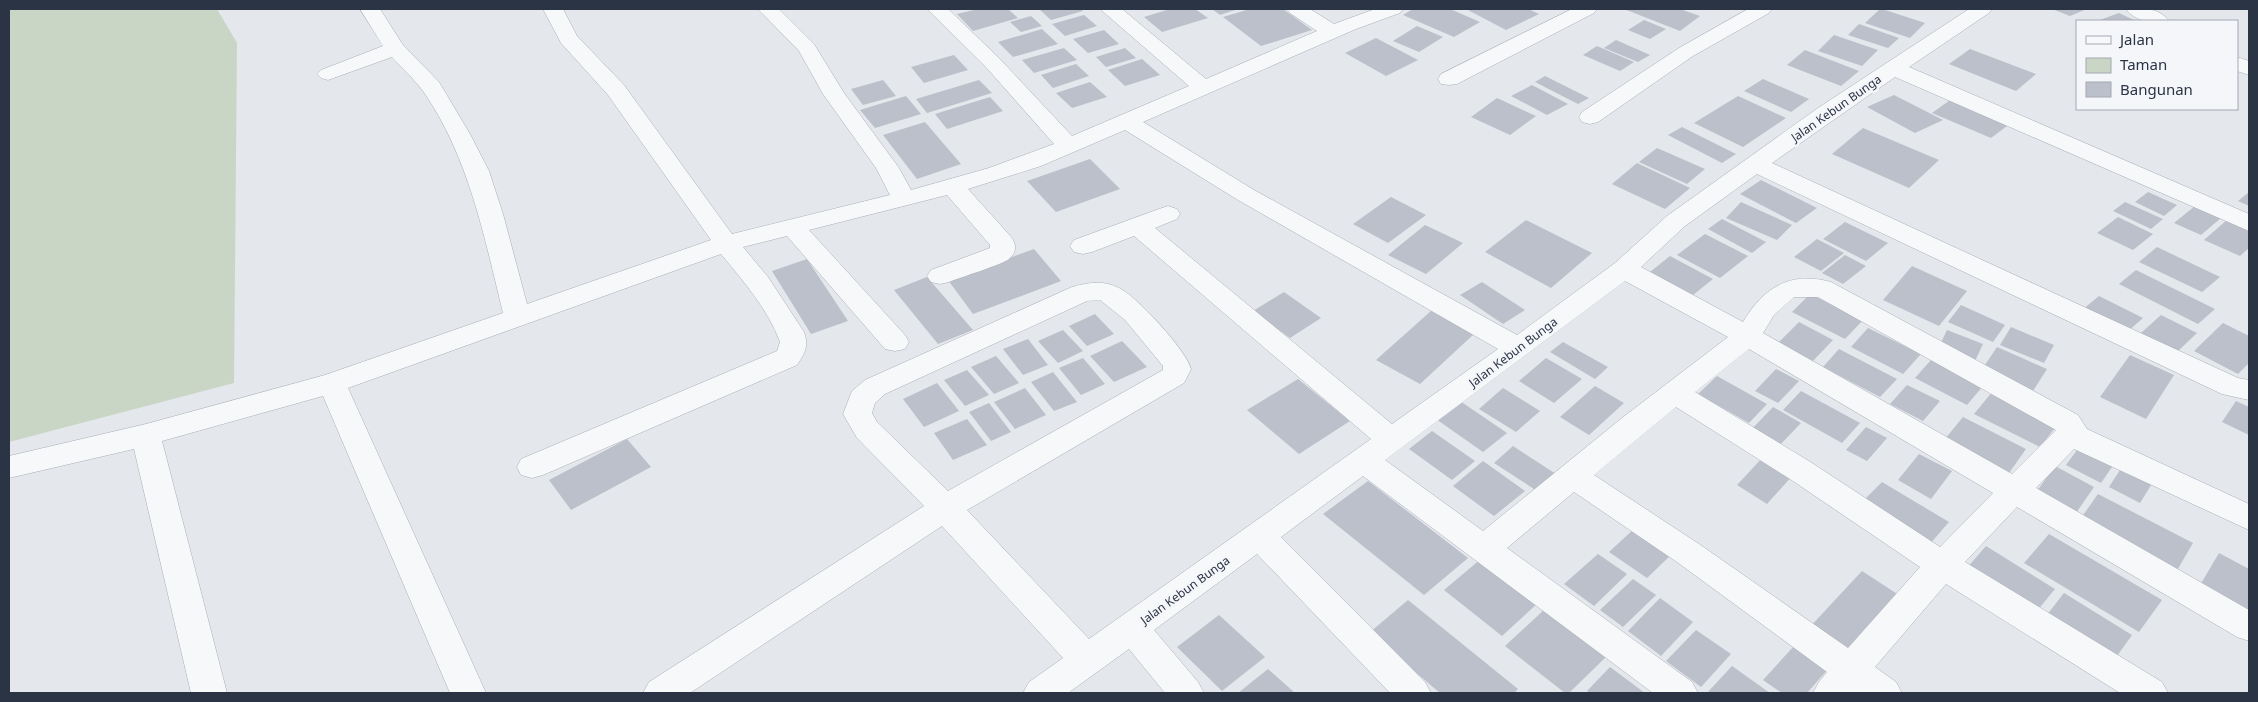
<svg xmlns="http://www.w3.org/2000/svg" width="2258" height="702" font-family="'Noto Sans',sans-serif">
	<rect width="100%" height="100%" fill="#e4e7ec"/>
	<polygon fill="#c9d6c5" points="9,9 217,9 237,43 234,383 9,442"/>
	<g fill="#bbc0ca">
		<polygon points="978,9 1008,9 1018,18 973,31 957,14"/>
		<polygon points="1039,9 1081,9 1083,11 1051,20"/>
		<polygon points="1170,9 1195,9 1208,18 1162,32 1144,17"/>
		<polygon points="1212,9 1238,9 1220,15"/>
		<polygon points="1250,9 1283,9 1312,30 1261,46 1223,17"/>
		<polygon points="1413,9 1450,9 1480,22 1454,37 1403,15"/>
		<polygon points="1466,9 1528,9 1539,14 1506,30"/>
		<polygon points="1624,9 1680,9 1700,16 1680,31"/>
		<polygon points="1880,9 1882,9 1925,23 1910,38 1865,23"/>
		<polygon points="2052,9 2087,9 2070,16"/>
		<polygon points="2119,13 2136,21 2097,21"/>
		<polygon points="1084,15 1097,26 1065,36 1052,24"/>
		<polygon points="1031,16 1042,26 1021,32 1010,22"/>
		<polygon points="1644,20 1666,29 1650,39 1628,30"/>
		<polygon points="1859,24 1899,38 1888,48 1848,35"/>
		<polygon points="1417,26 1443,37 1419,52 1393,41"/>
		<polygon points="1042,29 1058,44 1013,57 998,42"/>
		<polygon points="1104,30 1119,44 1088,53 1073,39"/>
		<polygon points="1834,35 1878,50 1862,66 1818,51"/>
		<polygon points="1376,38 1418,60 1386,76 1345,53"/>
		<polygon points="1616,40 1650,55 1638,62 1604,48"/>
		<polygon points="1597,46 1634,62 1620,71 1583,55"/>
		<polygon points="1064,48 1077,60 1034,73 1022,60"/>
		<polygon points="1125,48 1136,58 1106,67 1096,57"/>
		<polygon points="1970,49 2036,74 2016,91 1949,64"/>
		<polygon points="1805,50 1859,71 1841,86 1787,65"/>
		<polygon points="954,55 968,70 924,83 911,67"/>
		<polygon points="1142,59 1160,75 1125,86 1108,70"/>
		<polygon points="1076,64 1089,76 1053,88 1041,75"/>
		<polygon points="1545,76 1589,98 1578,104 1535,82"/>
		<polygon points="1763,79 1809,99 1791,112 1744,91"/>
		<polygon points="883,80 896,96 863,105 851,89"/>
		<polygon points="979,80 992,93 927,113 916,99"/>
		<polygon points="1090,82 1107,97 1072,108 1056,93"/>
		<polygon points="1532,85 1568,104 1547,115 1511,96"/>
		<polygon points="1894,95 1943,120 1915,133 1867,107"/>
		<polygon points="906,96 921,114 875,128 860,110"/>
		<polygon points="1738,96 1786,118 1743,147 1694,123"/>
		<polygon points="990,97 1003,111 947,129 935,114"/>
		<polygon points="1497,98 1536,116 1510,135 1471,117"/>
		<polygon points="1953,98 2011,123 1991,138 1932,113"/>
		<polygon points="925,122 961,164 917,179 883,135"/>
		<polygon points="1682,127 1736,154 1722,163 1668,135"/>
		<polygon points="1863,128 1939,160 1909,188 1832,154"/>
		<polygon points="1657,148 1705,169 1687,184 1639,162"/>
		<polygon points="1090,159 1120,189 1056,212 1027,181"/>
		<polygon points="1637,163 1690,188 1665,209 1612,184"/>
		<polygon points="1761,180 1817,208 1796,223 1740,194"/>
		<polygon points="2148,192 2177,205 2164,216 2135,202"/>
		<polygon points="2249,192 2249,206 2238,201"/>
		<polygon points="1391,197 1426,215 1388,243 1353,224"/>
		<polygon points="1741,202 1792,225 1777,240 1726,218"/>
		<polygon points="2125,202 2163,219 2151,229 2113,211"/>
		<polygon points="2195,206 2221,218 2201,235 2174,223"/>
		<polygon points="2118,217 2153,234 2133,250 2097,233"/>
		<polygon points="1722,219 1766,242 1752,253 1708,229"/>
		<polygon points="1526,220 1592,253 1551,288 1485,252"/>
		<polygon points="2227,220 2249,230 2249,248 2240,256 2204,240"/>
		<polygon points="1845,222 1888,243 1866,261 1823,239"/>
		<polygon points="1425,225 1463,243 1426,274 1388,255"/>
		<polygon points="1705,234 1748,256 1720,278 1677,255"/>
		<polygon points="1817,239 1844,253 1821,271 1794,257"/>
		<polygon points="2157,247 2220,277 2202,292 2139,262"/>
		<polygon points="1034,249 1061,281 973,314 948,280"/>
		<polygon points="1845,255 1866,266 1843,284 1822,273"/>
		<polygon points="1670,256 1713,279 1693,295 1650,272"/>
		<polygon points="807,259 848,321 811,334 772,271"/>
		<polygon points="1912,266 1967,291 1939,326 1883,300"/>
		<polygon points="2136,270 2215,309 2198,324 2119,284"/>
		<polygon points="927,277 973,330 938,344 894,290"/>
		<polygon points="1482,282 1525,310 1503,324 1460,295"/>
		<polygon points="1284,292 1321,318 1290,338 1253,311"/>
		<polygon points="1810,294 1863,320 1845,339 1792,312"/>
		<polygon points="2099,296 2143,318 2126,333 2082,310"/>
		<polygon points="1961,305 2005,325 1993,342 1948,322"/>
		<polygon points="1431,311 1474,334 1420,384 1376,360"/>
		<polygon points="1095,314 1114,334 1087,346 1069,326"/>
		<polygon points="2161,315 2197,333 2177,352 2141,333"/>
		<polygon points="1799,322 1833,340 1810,364 1776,345"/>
		<polygon points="2223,323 2249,336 2249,363 2238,374 2194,351"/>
		<polygon points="2011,327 2054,345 2044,363 2000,345"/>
		<polygon points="1868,328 1921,354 1903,374 1851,347"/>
		<polygon points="1063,330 1083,351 1058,363 1038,341"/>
		<polygon points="1947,330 1983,344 1974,363 1938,349"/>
		<polygon points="1028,339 1048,365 1023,375 1003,349"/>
		<polygon points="1122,341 1147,367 1114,382 1090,356"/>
		<polygon points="1563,342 1608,367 1595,379 1550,352"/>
		<polygon points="1997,347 2047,369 2033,391 1983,368"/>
		<polygon points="1839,349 1897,379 1880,397 1823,367"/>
		<polygon points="2130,355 2174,375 2146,419 2100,397"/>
		<polygon points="996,356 1019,383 994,394 971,367"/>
		<polygon points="1083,358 1105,384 1081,395 1059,368"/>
		<polygon points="1546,358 1582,379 1554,403 1519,381"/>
		<polygon points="1931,360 1983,386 1967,405 1915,378"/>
		<polygon points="1776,369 1799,381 1778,403 1755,391"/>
		<polygon points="967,370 989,395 965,406 944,380"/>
		<polygon points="1053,372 1077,402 1054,411 1031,382"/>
		<polygon points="1717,376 1767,404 1749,423 1698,394"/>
		<polygon points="1298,379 1350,421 1299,454 1247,410"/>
		<polygon points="937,383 959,411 924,427 903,399"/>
		<polygon points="1907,385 1940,401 1923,421 1890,404"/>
		<polygon points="1595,386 1624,403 1589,435 1560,417"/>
		<polygon points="1025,388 1046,415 1015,429 994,402"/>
		<polygon points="1503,388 1540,411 1516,432 1479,409"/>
		<polygon points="1801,391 1860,423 1842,443 1783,410"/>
		<polygon points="1993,391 2058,424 2040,447 1974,414"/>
		<polygon points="1460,401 1507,433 1483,452 1436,419"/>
		<polygon points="2236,401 2249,407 2249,435 2222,422"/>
		<polygon points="989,403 1011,432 991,441 969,412"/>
		<polygon points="1773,407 1801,423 1777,448 1749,432"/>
		<polygon points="1963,417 2026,449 2009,473 1945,439"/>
		<polygon points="967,419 987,445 953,460 934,433"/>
		<polygon points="1866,427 1887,438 1867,461 1846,450"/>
		<polygon points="1432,431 1475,461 1452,480 1409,449"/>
		<polygon points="627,439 651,467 571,510 549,480"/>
		<polygon points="1513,446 1559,476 1540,493 1494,463"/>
		<polygon points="2080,446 2114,464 2101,483 2066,465"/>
		<polygon points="1919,454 1952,471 1931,499 1898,480"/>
		<polygon points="1764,456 1794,474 1767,504 1737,485"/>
		<polygon points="1483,461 1525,491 1494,516 1453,486"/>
		<polygon points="2055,466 2094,487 2074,516 2034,495"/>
		<polygon points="2122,467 2153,482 2140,503 2109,487"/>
		<polygon points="1368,481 1468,558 1424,595 1323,514"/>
		<polygon points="1882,482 1949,522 1929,545 1861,503"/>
		<polygon points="2098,494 2193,543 2176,572 2079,521"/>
		<polygon points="1635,528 1673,553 1647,578 1609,552"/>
		<polygon points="2049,534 2162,600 2139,632 2024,563"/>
		<polygon points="1986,546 2055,589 2036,612 1966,569"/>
		<polygon points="2219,553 2249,569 2249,614 2199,587"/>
		<polygon points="1598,554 1627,574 1594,606 1564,584"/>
		<polygon points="1482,558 1539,602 1502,636 1444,590"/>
		<polygon points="1862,571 1905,599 1851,658 1808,629"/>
		<polygon points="1633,579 1656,595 1623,627 1600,610"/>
		<polygon points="2064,593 2132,635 2112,663 2043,620"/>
		<polygon points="1660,598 1693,622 1661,656 1628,631"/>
		<polygon points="1408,600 1518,689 1514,693 1440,693 1369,633"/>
		<polygon points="1546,608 1608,655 1569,693 1565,693 1505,646"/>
		<polygon points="1219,615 1265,657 1222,691 1177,647"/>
		<polygon points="1696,630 1731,654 1701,687 1666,661"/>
		<polygon points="1795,645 1829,668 1807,693 1782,693 1763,680"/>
		<polygon points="1732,666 1770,693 1707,693"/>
		<polygon points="1610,667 1645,693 1590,693 1587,691"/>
		<polygon points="1268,669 1295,693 1238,693"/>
	</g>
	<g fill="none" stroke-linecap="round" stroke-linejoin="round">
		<g stroke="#a9aeb7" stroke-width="1">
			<g id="minor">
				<path d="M360,9h20l23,36 36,37 31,52 19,37 14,43 24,90 184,-64 -103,-145 -47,-52 -18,-34h20l14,27 47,49 108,149 158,-39 -14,-27 -53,-74 -24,-43 -41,-42h21l35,35 30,49 55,75 12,22 78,-22 65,-24 -70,-79 -57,-56h21l50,48 74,79 117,-50 -89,-77h22l84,70 111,-48 -27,-18 -3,-4h23l24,15 41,-15h28l-3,4 -44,16 -213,93 111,68 263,145 98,-72 52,-47 151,-108 151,-99h23l-3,4 -80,54 340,147v17l-354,-154 -123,86 466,215 11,2v20l-27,-6 -465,-220 -72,52 -44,41 102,55c21,-35 47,-51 88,-40l247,133 9,14 162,75v26l-175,-81 -38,39 213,122v31l-12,-4 -220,-130 -52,55 197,120 6,11h-48l-174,-109 -71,83 21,15 6,11h-45l-3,-1 -1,1h-40l6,-11 8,-10 -150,-110 -103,-70 -67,56 185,134 6,11h-45l-290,-217 -82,61 144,145 6,11h-41l-133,-139 -103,76 44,52 6,11h-39l-36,-44 -61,44h-45l6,-11 34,-24 -121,-132 -252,167h-47l6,-11 275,-176 -67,-68 -14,-24 9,-23 13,-11 207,-93c15,-4 30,-7 45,0 18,7 70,64 74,82l-7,14 -217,127 122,129 282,-200 -237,-203 -42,16 -9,2 -9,-2 -4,-6 4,-6 85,-31 9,-3 9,3 3,5 -3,5 -22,9 237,196 106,-75 -260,-149 -113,-70 -84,36 -73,23 44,49c5,8 4,15 -3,21 -8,6 -48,18 -60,23l-9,2 -9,-2 -4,-6 4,-6 59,-22v-3l-43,-50 -138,35 96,105 4,7 -4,7 -10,2 -10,-2 -98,-113 -44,11 25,30 36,55c5,14 1,21 -7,33l-254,110 -11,3 -11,-3 -4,-8 4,-8 256,-108 3,-9c-12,-33 -37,-61 -59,-88l-373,134 138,305h-36l-127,-297 -161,45 65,252h-36l-57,-244 -125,29v-22l137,-32 179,-49 178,-62c-19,-77 -34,-156 -80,-222 -9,-12 -21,-23 -31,-34l-64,23 -7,-2 -4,-4 4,-4 62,-24zM1625,281l103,56 -106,81 -139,113 -98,-71zM1794,297h24l238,133 -44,44 -249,-141 11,-18zM1100,300l25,20 38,46v4l-215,121 -71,-69 -5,-9 3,-10 10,-9 202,-93zM1749,349l244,144 -53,54 -128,-84 -117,-71zM1676,407l114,72 130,88 -72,81 -149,-104 -105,-69z"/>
				<polygon points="1572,9 1597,9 1594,13 1457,84 1449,85 1441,84 1438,79 1441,74"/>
				<polygon points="1748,9 1772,9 1769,13 1693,56 1598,122 1590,124 1582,122 1579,117 1582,112 1679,48"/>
				<path d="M2126,9c15,-1 33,-2 43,12 -15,1 -33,2 -43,-12z"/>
				<polygon points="2237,57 2249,61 2249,75 2237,71"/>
			</g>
		</g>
		<use href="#minor" fill="#f7f8fa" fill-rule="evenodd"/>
	</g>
	<g text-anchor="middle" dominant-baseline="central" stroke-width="5" stroke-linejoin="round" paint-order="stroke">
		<g font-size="12" fill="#2b3445" stroke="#f4f6f9">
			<text transform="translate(1836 108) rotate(-35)">Jalan Kebun Bunga</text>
			<text transform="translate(1513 352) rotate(-37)">Jalan Kebun Bunga</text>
			<text transform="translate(1185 590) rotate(-36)">Jalan Kebun Bunga</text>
		</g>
	</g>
	<rect width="2258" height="702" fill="none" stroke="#2b3445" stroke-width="20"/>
	<rect x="2076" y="20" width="162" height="90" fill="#f4f6f9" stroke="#a4a8b1"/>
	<rect x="2086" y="36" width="25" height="8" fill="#f7f8fa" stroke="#a4a8b1"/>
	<text x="2120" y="45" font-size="15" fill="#2b3445">Jalan</text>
	<rect x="2086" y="58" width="25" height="15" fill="#c9d6c5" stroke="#a4a8b1"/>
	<text x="2120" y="70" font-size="15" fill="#2b3445">Taman</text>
	<rect x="2086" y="82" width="25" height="15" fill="#bbc0ca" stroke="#a4a8b1"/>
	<text x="2120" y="95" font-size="15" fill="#2b3445">Bangunan</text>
</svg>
